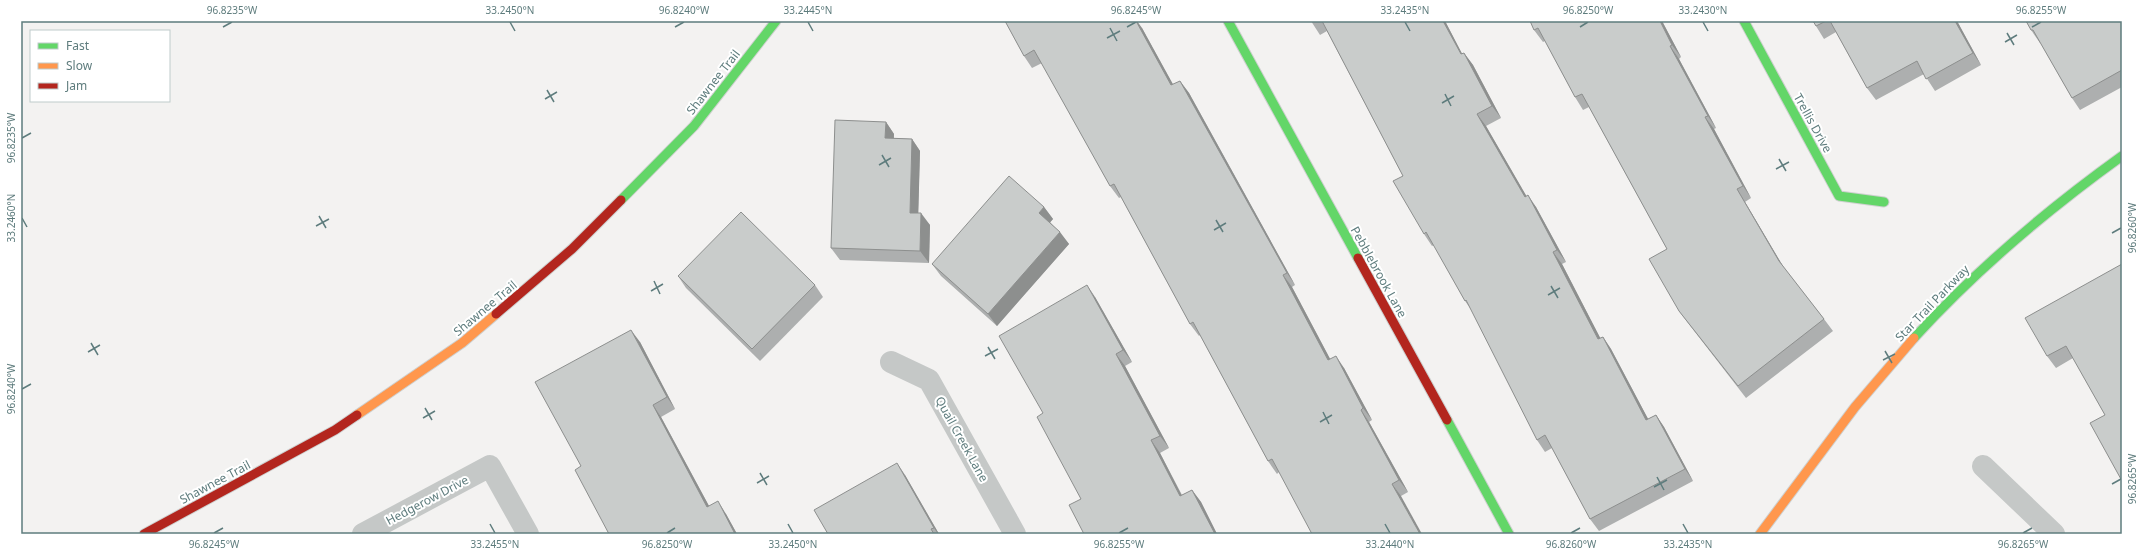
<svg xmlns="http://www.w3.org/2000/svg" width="2143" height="555" font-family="'Noto Sans',sans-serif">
	<rect width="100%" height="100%" fill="#f3f2f1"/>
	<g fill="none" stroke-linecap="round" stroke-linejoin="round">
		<g stroke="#ced0cf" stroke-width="11">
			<g id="fast">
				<polyline points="1228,21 1358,258"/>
				<polyline points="1744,21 1839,196 1884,202"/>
				<polyline points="621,200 694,126 776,21"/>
				<path d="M1914,338c63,-69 133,-128 208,-182"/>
				<polyline points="1447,420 1509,534"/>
			</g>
		</g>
		<g stroke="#ced0cf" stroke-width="11">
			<g id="slow">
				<polyline points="357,415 462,343 496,314"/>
				<polyline points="1760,534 1855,407 1914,338"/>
			</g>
		</g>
		<g stroke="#ced0cf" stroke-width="11">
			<g id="jam">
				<polyline points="1358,258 1447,420"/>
				<polyline points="496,314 572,249 621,200"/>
				<polyline points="144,534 335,430 357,415"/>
			</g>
		</g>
		<g stroke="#c5c8c7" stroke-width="22">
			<polyline points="891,362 929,380 1015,534"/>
			<polyline points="1983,466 2054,534"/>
			<polyline points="363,534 490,466 528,534"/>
		</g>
		<use href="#fast" stroke="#63d668" stroke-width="9"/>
		<use href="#slow" stroke="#ff974d" stroke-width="9"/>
		<use href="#jam" stroke="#b3261e" stroke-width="9"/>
	</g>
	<g fill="#adafaf">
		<polygon points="1005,21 1142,28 1173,85 1180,81 1189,93 1295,285 1292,287 1330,359 1344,368 1372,420 1369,422 1408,492 1401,496 1279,472 1277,474 1268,461 1200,335 1199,336 1190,324 1121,197 1119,198 1110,186 1042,63 1032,68 1024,56"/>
		<polygon points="1311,21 1445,21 1462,54 1464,53 1473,65 1501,118 1486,126 1526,196 1536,207 1566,262 1562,264 1600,338 1603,337 1611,349 1648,419 1656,415 1664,427 1693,481 1599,531 1590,519 1552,448 1545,452 1537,440 1473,312 1465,301 1434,245 1432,246 1424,234 1403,176 1327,31 1320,35"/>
		<polygon points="1530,21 1662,21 1681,57 1679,59 1716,128 1714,129 1751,198 1745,202 1784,268 1824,319 1833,331 1746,398 1688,323 1679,311 1667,249 1589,107 1583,110 1575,97 1545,41 1543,42 1534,30"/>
		<polygon points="1813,21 1957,21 1981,65 1935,91 1924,74 1876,100 1867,88 1836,32 1824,39 1816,26"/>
		<polygon points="2026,21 2122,21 2122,87 2080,110 2072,98 2040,42 2040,43 2031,30"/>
		<polygon points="886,122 894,134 894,138 912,139 920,151 918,213 930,225 929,263 840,260 831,248"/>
		<polygon points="1044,207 1053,219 1050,222 1069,244 997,326 941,276 932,264"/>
		<polygon points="2122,264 2105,415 2073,358 2056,368 2047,356"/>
		<polygon points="678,276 815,285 823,297 760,361 686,288"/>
		<polygon points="1095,297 1132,362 1125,366 1169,448 1160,453 1182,495 1192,490 1201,502 1217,534 1084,534 1081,499 1043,413"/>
		<polygon points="640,342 675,409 661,417 709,506 726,514 737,534 609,534 581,466"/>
		<polygon points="905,475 939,534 828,534"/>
	</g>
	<g fill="#8d8f8e">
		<polygon points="1136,21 1137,21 1142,28 1180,97 1171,85"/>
		<polygon points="1443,21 1445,21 1469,67 1461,54"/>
		<polygon points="1660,21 1662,21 1681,57 1672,45"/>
		<polygon points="1955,21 1957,21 1981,65 1973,53"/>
		<polygon points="1670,46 1679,59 1716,128 1708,116"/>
		<polygon points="1464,53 1473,65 1501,118 1492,106"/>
		<polygon points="1180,81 1189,93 1295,285 1287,273"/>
		<polygon points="1477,114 1486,126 1534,209 1525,197"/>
		<polygon points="1705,117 1714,129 1751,198 1743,186"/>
		<polygon points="886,122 894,134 893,150 885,138"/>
		<polygon points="912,139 920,151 918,225 910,213"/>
		<polygon points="1737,189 1745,202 1787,273 1779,261"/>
		<polygon points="1528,195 1536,207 1566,262 1557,250"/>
		<polygon points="1044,207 1053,219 1048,225 1039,213"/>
		<polygon points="921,213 930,225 929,263 920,251"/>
		<polygon points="1060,232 1069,244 997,326 988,314"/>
		<polygon points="1553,252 1562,264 1607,351 1598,339"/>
		<polygon points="1283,275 1292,287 1337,372 1328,360"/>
		<polygon points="1087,285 1095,297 1132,362 1123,350"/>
		<polygon points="631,330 640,342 675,409 667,397"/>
		<polygon points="1603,337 1611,349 1655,432 1646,420"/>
		<polygon points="1116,354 1125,366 1169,448 1160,436"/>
		<polygon points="1336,356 1344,368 1372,420 1363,408"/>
		<polygon points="653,405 661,417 716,519 707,507"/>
		<polygon points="1361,410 1369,422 1408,492 1399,480"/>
		<polygon points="1656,415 1664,427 1693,481 1685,469"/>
		<polygon points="1151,440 1160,453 1188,508 1180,496"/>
		<polygon points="897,463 905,475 939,534 938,534 934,528"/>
		<polygon points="1392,484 1401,496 1422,534 1420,534"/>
		<polygon points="1192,490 1201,502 1217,534 1215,534"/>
		<polygon points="718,501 726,514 737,534 735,534"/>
	</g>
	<g fill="#c9cccb" stroke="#8d8f8e">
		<polygon points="1005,21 1136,21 1171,85 1180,81 1287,273 1283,275 1328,360 1336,356 1363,408 1361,410 1399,480 1392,484 1420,534 1312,534 1272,459 1268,461 1193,322 1190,324 1114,184 1110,186 1034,50 1024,56"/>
		<polygon points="1322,21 1443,21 1461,54 1464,53 1492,106 1477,114 1525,197 1528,195 1557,250 1553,252 1598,339 1603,337 1646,420 1656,415 1685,469 1590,519 1545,435 1537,440 1466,300 1465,301 1426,232 1424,234 1393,181 1403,176"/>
		<polygon points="1530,21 1660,21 1672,45 1670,46 1708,116 1705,117 1743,186 1737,189 1779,261 1824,319 1738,386 1679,311 1649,259 1667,249 1582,94 1575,97 1538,28 1534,30"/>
		<polygon points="1813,21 1826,21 1816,26"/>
		<polygon points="1830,21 1955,21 1973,53 1926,79 1917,61 1867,88"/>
		<polygon points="2026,21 2122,21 2122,70 2072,98 2033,30 2031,30"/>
		<polygon points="835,120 886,122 885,138 912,139 910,213 921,213 920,251 831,248"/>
		<polygon points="1009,176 1044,207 1039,213 1060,232 988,314 932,264"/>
		<polygon points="741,212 815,285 752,349 678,276"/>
		<polygon points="2122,264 2122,481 2090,423 2105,415 2066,346 2047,356 2025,318"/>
		<polygon points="1087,285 1123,350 1116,354 1160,436 1151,440 1180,496 1192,490 1215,534 1084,534 1069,505 1081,499 1037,417 1043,413 999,336"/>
		<polygon points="631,330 667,397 653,405 707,507 718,501 735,534 609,534 575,470 581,466 535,382"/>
		<polygon points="897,463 934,528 931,529 934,534 828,534 814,510"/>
	</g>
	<path fill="none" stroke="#5e7c7d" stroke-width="1.5" d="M510,22l5,9M808,22l5,9M1405,22l5,9M1703,22l5,9M223,27l9,-5M675,27l9,-5M1127,27l9,-5M1580,27l8,-5M2032,27l9,-5M1110,28l7,13M2007,33l7,12M1107,38l13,-7M2005,42l12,-7M547,90l7,12M1445,94l6,12M545,99l12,-7M1442,103l12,-7M22,138l9,-5M882,155l7,12M1779,159l7,12M879,165l12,-7M1776,169l13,-7M319,216l7,12M22,218l5,9M1216,220l7,12M316,226l13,-7M1214,230l12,-7M2112,233l9,-5M654,281l6,13M1551,286l7,12M651,291l12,-7M1548,295l12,-7M91,343l7,12M988,347l7,12M1885,351l7,12M88,352l12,-7M985,356l13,-7M1883,360l12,-6M22,389l9,-5M425,408l7,12M1323,412l6,12M423,418l12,-7M1320,422l12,-7M760,473l7,12M1657,477l7,13M757,483l12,-7M2112,484l9,-5M1654,487l13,-7M490,524l5,9M788,524l5,9M1385,524l5,9M1683,524l5,9M214,533l9,-5M667,533l8,-5M1119,533l9,-5M1571,533l9,-5M2023,533l9,-5"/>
	<g text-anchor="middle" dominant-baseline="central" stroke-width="4" stroke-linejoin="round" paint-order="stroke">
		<g font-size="12" fill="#5e7c7d" stroke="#fff">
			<text transform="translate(713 82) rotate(-52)">Shawnee Trail</text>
			<text transform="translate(1813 123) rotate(61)">Trellis Drive</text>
			<text transform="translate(1379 272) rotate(61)">Pebblebrook Lane</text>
			<text transform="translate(1932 303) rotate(-46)">Star Trail Parkway</text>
			<text transform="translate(485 308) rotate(-40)">Shawnee Trail</text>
			<text transform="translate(962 439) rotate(61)">Quail Creek Lane</text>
			<text transform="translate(215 482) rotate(-28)">Shawnee Trail</text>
			<text transform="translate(427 500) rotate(-28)">Hedgerow Drive</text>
		</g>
	</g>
	<rect width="2143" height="555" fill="none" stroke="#ffffff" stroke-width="44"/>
	<rect x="30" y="30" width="140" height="72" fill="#ffffff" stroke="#bfcbcb"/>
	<rect x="38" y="43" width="20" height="6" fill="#63d668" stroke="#bfcbcb"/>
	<text x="66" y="50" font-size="12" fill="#5e7c7d">Fast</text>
	<rect x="38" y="63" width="20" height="6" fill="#ff974d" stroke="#bfcbcb"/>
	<text x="66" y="70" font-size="12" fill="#5e7c7d">Slow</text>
	<rect x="38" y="83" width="20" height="6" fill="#b3261e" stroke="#bfcbcb"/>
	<text x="66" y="90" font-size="12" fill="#5e7c7d">Jam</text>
	<rect x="22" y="22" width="2099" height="511" fill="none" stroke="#5e7c7d" stroke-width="1.5"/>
	<g font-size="10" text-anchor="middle" fill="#5e7c7d">
		<text x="232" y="14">96.8235°W</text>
		<text x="510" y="14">33.2450°N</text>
		<text x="684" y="14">96.8240°W</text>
		<text x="808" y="14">33.2445°N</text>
		<text x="1136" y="14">96.8245°W</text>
		<text x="1405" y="14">33.2435°N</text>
		<text x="1588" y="14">96.8250°W</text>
		<text x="1703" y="14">33.2430°N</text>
		<text x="2041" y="14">96.8255°W</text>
		<text transform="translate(11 138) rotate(-90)" y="4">96.8235°W</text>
		<text transform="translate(11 218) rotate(-90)" y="4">33.2460°N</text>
		<text transform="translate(2132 228) rotate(-90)" y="4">96.8260°W</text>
		<text transform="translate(11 389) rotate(-90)" y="4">96.8240°W</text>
		<text transform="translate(2132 479) rotate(-90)" y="4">96.8265°W</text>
		<text x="214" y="548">96.8245°W</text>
		<text x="495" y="548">33.2455°N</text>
		<text x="667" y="548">96.8250°W</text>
		<text x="793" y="548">33.2450°N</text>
		<text x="1119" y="548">96.8255°W</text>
		<text x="1390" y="548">33.2440°N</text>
		<text x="1571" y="548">96.8260°W</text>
		<text x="1688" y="548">33.2435°N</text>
		<text x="2023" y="548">96.8265°W</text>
	</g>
</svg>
